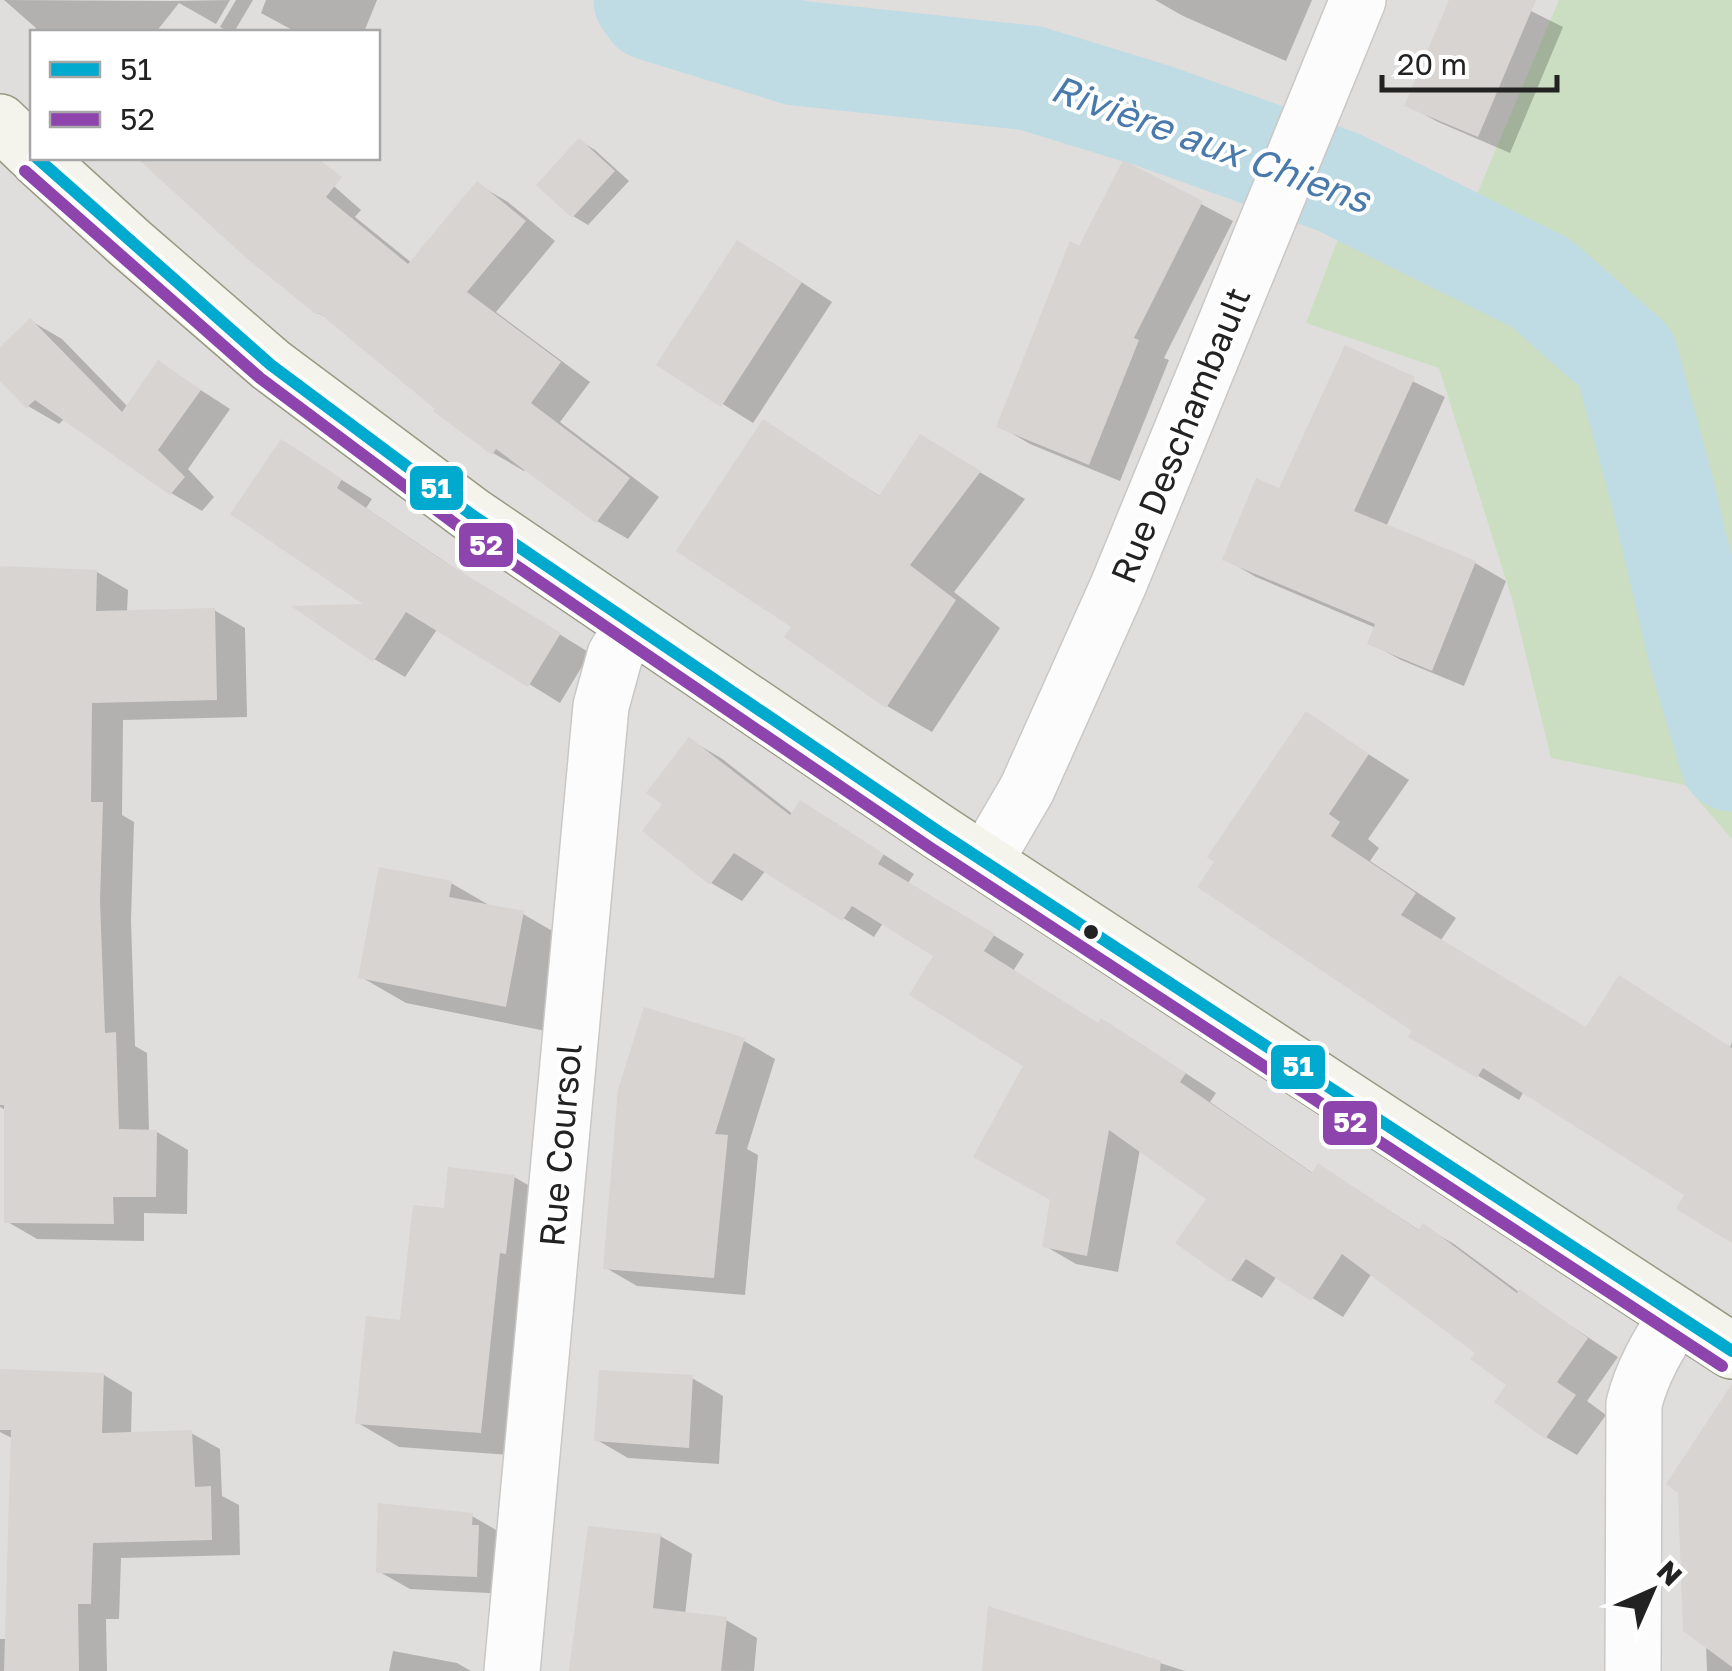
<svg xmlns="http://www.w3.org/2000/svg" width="1732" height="1671" font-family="'Golos Text',sans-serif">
	<rect width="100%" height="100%" fill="#f0eeeb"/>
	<path fill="#dfdedc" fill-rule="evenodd" d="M0,0h1732v1671h-1732zM32,32h346v126h-346z"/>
	<polygon fill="#cbdec1" points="1559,0 1732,0 1732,839 1685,785 1551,758 1513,602 1439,368 1306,323 1367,163 1477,194"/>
	<polygon fill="#dedddd" points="1259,115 1347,150 1319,221 1230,188"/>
	<g fill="#0003">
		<polygon points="4,0 172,1 230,0 216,24 179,3 156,32 34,32 36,28"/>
		<polygon points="236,0 253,0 234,32 230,32 220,27"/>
		<polygon points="266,0 377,0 364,32 296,32 261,13"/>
		<polygon points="1155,0 1312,0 1286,61 1183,16"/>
		<polygon points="1452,0 1509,0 1563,27 1510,153 1438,122 1407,105"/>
		<polygon points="580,141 595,150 629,181 588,225 573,216"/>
		<polygon points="169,158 302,158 361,210 355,217 412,263 477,184 508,202 555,241 496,312 590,382 560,422 659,497 628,539 597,521 526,468 524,471 493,453 335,323 318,313 156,172"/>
		<polygon points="1124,163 1233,221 1164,358 1169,360 1120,481 1030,444 999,426"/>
		<polygon points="769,261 832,302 753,423 659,364"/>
		<polygon points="31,321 62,339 128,407 159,363 230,409 188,469 214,497 202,511 171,493 65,418 59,424 28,406 0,378 0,350"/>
		<polygon points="1346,349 1445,397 1386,527 1475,563 1506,581 1464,686 1401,660 1370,643 1376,628 1256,577 1225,559 1281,491"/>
		<polygon points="764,423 881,497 966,464 1025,499 954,592 1000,628 932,732 887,706 794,627"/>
		<polygon points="282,442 372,499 366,508 473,581 590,653 560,703 438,628 405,677 374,659 371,607"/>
		<polygon points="97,572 128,590 127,612 214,610 245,628 247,717 123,720 122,815 134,822 131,920 135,1046 147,1053 149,1132 157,1132 188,1150 187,1214 144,1213 144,1241 37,1239 6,1221 7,1111 0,1107 0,623"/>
		<polygon points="1307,715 1409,780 1368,839 1379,848 1370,861 1456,918 1441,940 1588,1029 1730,1047 1732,1042 1732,1240 1688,1194 1524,1091 1519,1100 1411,1036 1415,1030 1200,887"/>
		<polygon points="690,740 721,758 794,815 832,821 914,874 908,883 1024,954 1013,971 1099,1025 1133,1039 1216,1093 1210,1102 1314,1174 1350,1185 1420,1231 1423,1226 1454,1244 1519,1292 1618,1357 1587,1401 1606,1415 1577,1455 1546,1437 1510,1385 1478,1352 1372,1273 1343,1317 1277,1276 1262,1298 1231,1280 1209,1198 1140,1149 1118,1272 1076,1264 1045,1246 1053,1199 1026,1065 936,956 883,923 874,937 766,870 742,901 711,883 666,804"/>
		<polygon points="451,883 494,908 523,914 568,940 551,1032 406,1003 361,977"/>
		<polygon points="646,1010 744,1041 775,1059 747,1149 758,1155 745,1295 637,1286 606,1268"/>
		<polygon points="514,1177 556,1201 523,1456 399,1447 358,1423 446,1211"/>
		<polygon points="0,1371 104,1375 132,1392 131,1435 191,1433 220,1449 222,1496 239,1505 240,1555 121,1558 119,1619 106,1619 107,1671 0,1671 0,1639 7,1639 14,1439 0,1432"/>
		<polygon points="692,1378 723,1396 719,1464 628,1458 597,1440"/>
		<polygon points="1732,1430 1732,1671 1707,1671 1706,1644"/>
		<polygon points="472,1516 503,1534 508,1594 410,1589 378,1571"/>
		<polygon points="660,1536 692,1554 685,1615 726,1620 757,1638 754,1671 572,1670"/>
		<polygon points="991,1609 1185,1671 985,1671"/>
		<polygon points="393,1651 457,1663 471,1671 389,1671"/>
	</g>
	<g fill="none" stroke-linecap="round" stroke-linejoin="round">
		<polyline stroke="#bfdbe3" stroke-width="105" points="646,0 652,8 797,53 1030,78 1154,116 1338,182 1541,283 1626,358 1662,490 1701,654 1732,759"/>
	</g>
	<g fill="#d7d4d2">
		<polygon points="1449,0 1536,0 1478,137 1404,106"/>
		<polygon points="579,138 615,171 572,218 536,185"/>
		<polygon points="137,158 317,158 342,177 326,197 408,264 477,181 526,221 467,292 561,362 531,403 630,478 596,523 496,449 492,455 433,411 435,409 319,313 317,315 245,257"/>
		<polygon points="1123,160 1203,201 1134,338 1139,340 1089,465 996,427 1070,241 1079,246"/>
		<polygon points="737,240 802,282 721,407 656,365"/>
		<polygon points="30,318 122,412 158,360 201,390 158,450 185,477 170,495 35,400 26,408 0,381 0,347"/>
		<polygon points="1345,345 1415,377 1354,511 1476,561 1432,671 1367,644 1375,624 1222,560 1256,478 1279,488"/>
		<polygon points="763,419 879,496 920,434 981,471 910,565 956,600 886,708 784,637 791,627 676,551"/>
		<polygon points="281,439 342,479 337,488 442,560 561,633 528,687 406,612 373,662 291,606 363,604 230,514"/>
		<polygon points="0,566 97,570 96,611 215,608 217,700 92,703 91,802 103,802 100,901 105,1033 116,1032 119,1129 157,1130 156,1197 113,1197 114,1224 4,1223 4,1105 0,1105"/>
		<polygon points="1306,711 1369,754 1329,814 1340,822 1331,836 1416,893 1401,915 1586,1027 1619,975 1732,1048 1732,1243 1676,1209 1684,1195 1483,1068 1477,1078 1408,1037 1412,1031 1197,887 1214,862 1207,857"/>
		<polygon points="689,737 790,815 800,800 884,854 878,864 995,934 984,951 1098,1023 1101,1018 1186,1073 1180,1082 1312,1173 1318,1163 1418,1230 1423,1223 1517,1293 1520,1289 1588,1338 1557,1382 1576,1395 1545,1439 1494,1402 1506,1385 1470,1359 1475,1353 1342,1254 1311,1301 1246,1259 1230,1282 1175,1243 1206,1199 1109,1130 1087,1256 1042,1247 1050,1200 973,1157 1023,1066 909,995 933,956 852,906 842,921 734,853 710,885 642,831 662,804 646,793"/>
		<polygon points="379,867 452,881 449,897 524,911 506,1007 358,978"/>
		<polygon points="644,1007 745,1038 715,1134 728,1135 714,1278 603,1269 618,1090"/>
		<polygon points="448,1167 515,1175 506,1254 500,1253 481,1433 355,1424 366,1316 400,1320 413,1205 444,1208"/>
		<polygon points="0,1369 104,1373 102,1433 192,1430 195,1487 211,1486 212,1540 93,1543 91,1604 78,1604 79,1671 4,1671 11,1430 0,1430"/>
		<polygon points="599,1370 693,1375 689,1448 594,1441"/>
		<polygon points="1732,1384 1732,1667 1683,1631 1678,1493 1666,1484"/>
		<polygon points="378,1503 473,1513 472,1525 479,1525 477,1577 376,1573"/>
		<polygon points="588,1526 661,1534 653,1608 727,1617 721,1671 569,1671"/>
		<polygon points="988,1606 1161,1661 1160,1671 982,1671"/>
	</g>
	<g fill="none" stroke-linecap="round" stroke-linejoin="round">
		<g stroke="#c9c8c7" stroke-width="58">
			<g id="street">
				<polyline points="985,861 1027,789 1118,586 1358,0"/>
				<polyline points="512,1671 601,706 615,655 632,626"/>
				<path d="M1633,1671l1,-267c8,-33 25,-60 43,-89"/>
			</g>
		</g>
		<g stroke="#999a82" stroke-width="58">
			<g id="secondary">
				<polyline points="0,122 32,153"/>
				<polyline points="37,158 130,243 271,365 472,515 939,832 1732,1351"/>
			</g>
		</g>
		<use href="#street" stroke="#fdfcfc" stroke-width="55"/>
		<use href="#secondary" stroke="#f4f4ed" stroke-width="55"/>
		<g stroke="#fff" stroke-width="20">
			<polyline id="bus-1" points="37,158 271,365 472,515 939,832 1732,1351"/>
		</g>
		<g stroke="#fff" stroke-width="20">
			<polyline id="bus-2" points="25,171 260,378 462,529 929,847 1722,1366"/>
		</g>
		<use href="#bus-1" stroke="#00a9ce" stroke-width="12"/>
		<use href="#bus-2" stroke="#8e44ad" stroke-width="12"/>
	</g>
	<circle fill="#222" stroke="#fff" stroke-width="4" cx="1091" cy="932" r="9"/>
	<g text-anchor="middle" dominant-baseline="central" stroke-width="8" stroke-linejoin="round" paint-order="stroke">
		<g font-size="35" fill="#222" stroke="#fff">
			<text transform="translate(1180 435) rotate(-68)">Rue Deschambault</text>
			<text transform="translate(560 1145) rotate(-85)">Rue Coursol</text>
		</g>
		<g font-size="38" font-style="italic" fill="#4a7aab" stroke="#fff">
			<text transform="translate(1211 143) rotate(20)">Rivière aux Chiens</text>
		</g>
	</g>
	<g stroke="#fff" stroke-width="4">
		<rect x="408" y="464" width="57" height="48" rx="10" fill="#00a9ce"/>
		<rect x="457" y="521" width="58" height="48" rx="10" fill="#8e44ad"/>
		<rect x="1269" y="1043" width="58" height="48" rx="10" fill="#00a9ce"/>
		<rect x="1321" y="1099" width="58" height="48" rx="10" fill="#8e44ad"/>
	</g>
	<g font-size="28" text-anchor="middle" font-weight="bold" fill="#fff">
		<text x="436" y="498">51</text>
		<text x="486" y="555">52</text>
		<text x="1298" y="1076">51</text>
		<text x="1350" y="1132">52</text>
	</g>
	<rect x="30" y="30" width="350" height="130" fill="#ffffff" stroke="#a7a7a7" stroke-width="2.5"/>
	<rect x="50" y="62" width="50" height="15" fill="#00a9ce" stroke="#a7a7a7" stroke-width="2.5"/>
	<text x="120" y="80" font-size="30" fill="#222222">51</text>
	<rect x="50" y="112" width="50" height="15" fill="#8e44ad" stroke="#a7a7a7" stroke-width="2.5"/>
	<text x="120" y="130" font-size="30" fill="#222222">52</text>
	<g transform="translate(1652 1591) rotate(45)" stroke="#ffffff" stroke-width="8" paint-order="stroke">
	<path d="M0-8L18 38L0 25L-18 38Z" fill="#222222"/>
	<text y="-15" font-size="28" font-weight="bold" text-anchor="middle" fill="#222222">N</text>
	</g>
	<path d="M1382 75v15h175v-15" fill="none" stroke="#222222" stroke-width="5"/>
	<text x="1397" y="75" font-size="30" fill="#222222" stroke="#ffffff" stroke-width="8" paint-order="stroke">20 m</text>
</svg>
